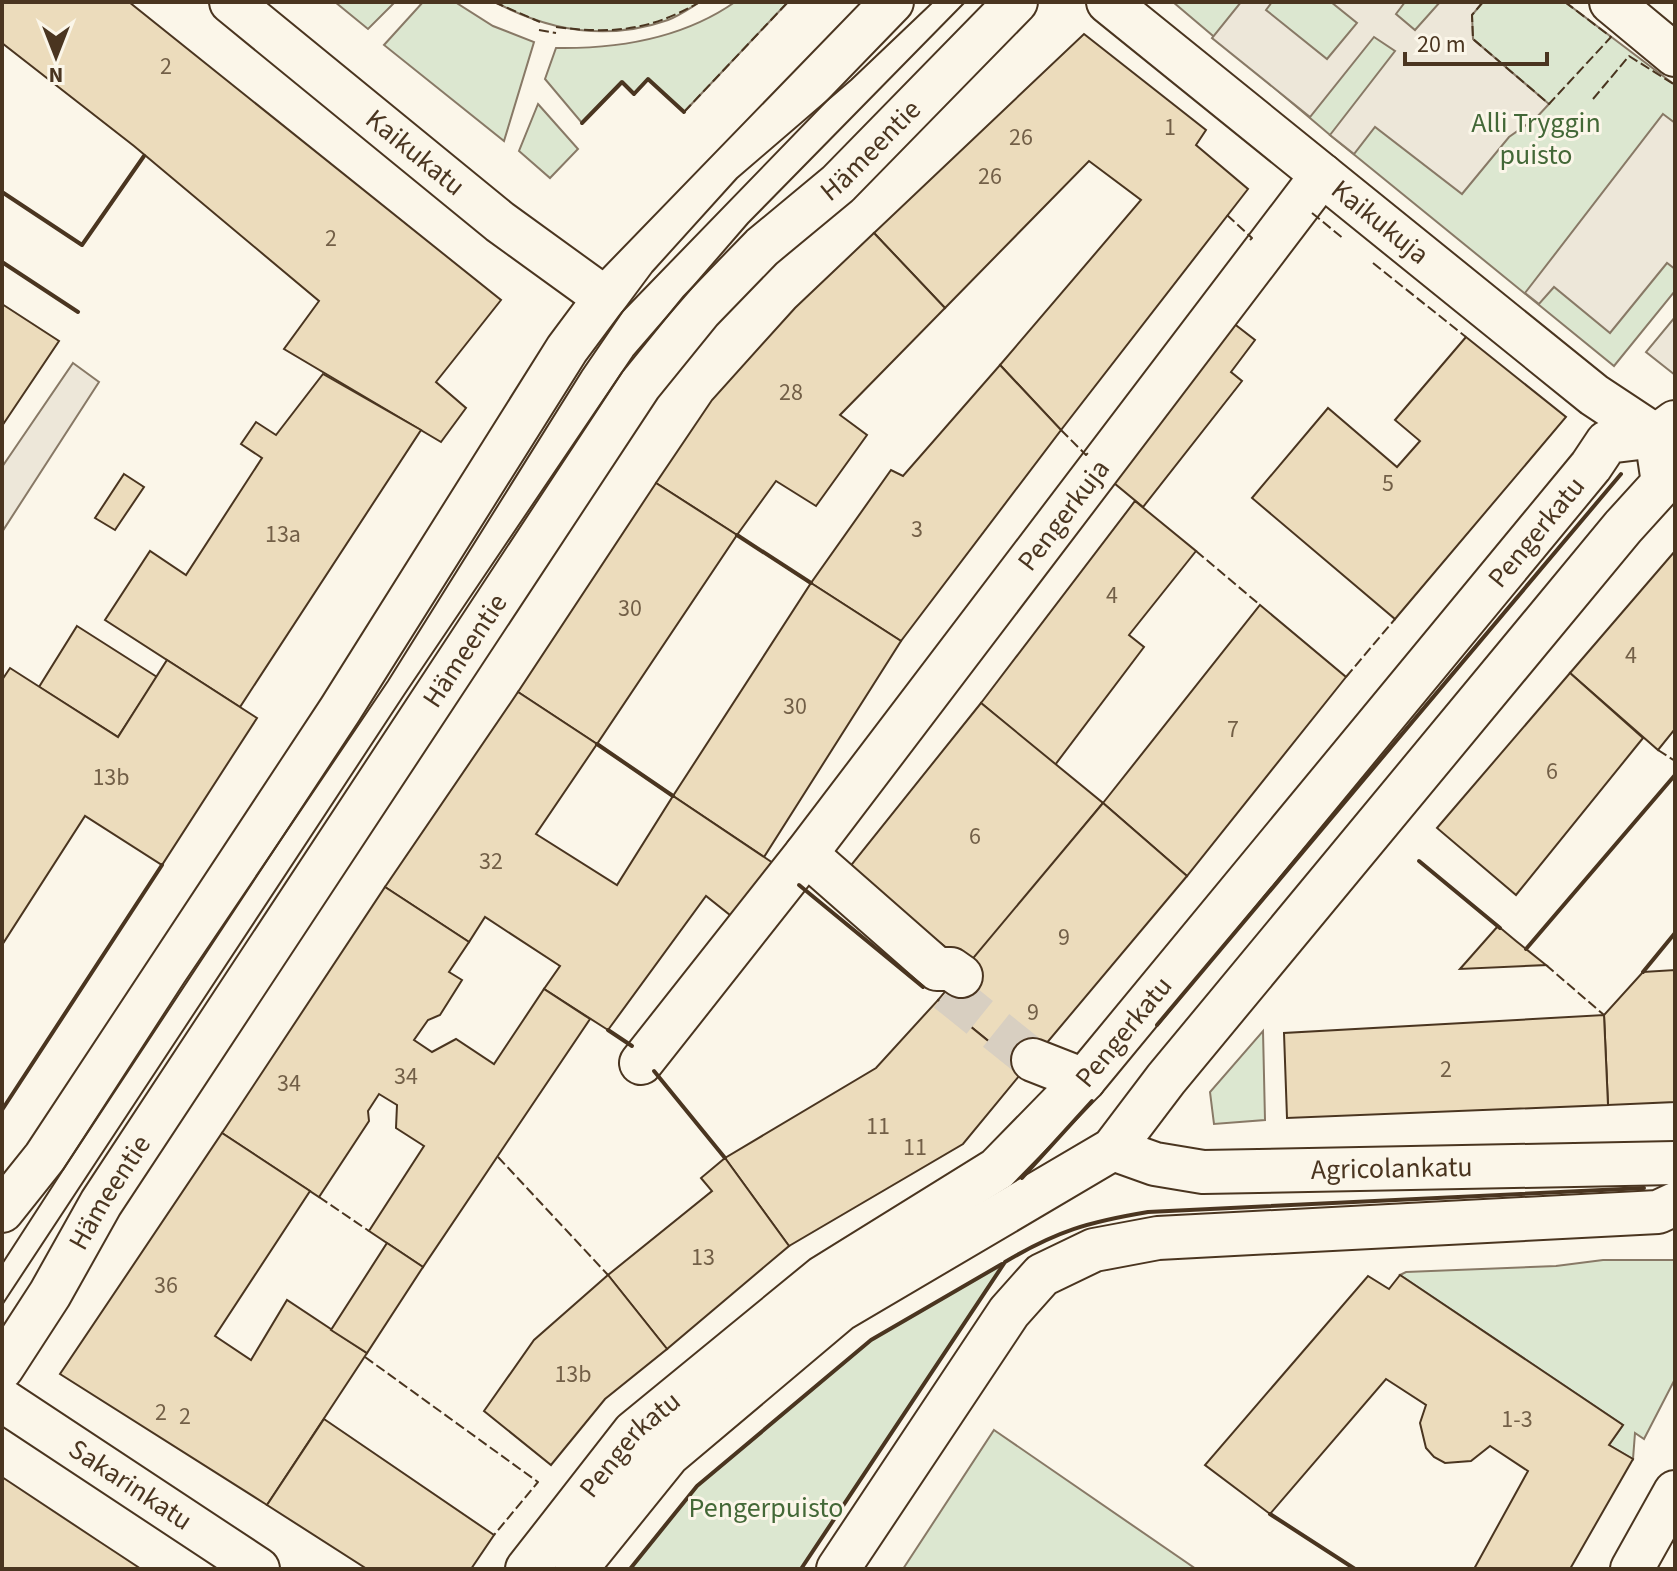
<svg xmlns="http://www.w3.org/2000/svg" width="1677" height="1571" font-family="'Source Sans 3',sans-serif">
	<rect width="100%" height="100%" fill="#fbf6e9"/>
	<g fill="#dce7d0" stroke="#887966" stroke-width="2">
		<polygon points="335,2 395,2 368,29"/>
		<polygon points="423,2 455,2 493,26 534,42 504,141 384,45"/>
		<path d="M495,2h205c-10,6 -21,14 -32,18 -60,21 -119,11 -173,-18z"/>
		<path d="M735,2h53l-104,110 -36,-33 -14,15 -13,-12 -39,41 -37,-44 11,-31c63,1 126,-9 179,-46z"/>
		<polygon points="1173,2 1565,2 1675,85 1675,291 1614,366 1330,135"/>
		<polygon points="538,104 578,149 550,178 519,151"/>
		<polygon points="1263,1031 1265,1120 1214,1124 1210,1092"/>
		<polygon points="1603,1260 1675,1260 1675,1379 1644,1439 1635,1433 1633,1459 1609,1445 1623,1425 1400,1275 1406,1272 1556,1266"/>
		<polygon points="1005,1262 801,1569 630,1569 697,1486 871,1340"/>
		<polygon points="994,1430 1196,1569 903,1569"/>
	</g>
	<g fill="#ede7d9" stroke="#887966" stroke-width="2">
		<polygon points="1241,2 1272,2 1266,10 1327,59 1357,23 1331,2 1405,2 1396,14 1415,30 1440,2 1483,2 1472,15 1473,39 1549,104 1536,118 1509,137 1462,194 1375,127 1354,154 1330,135 1395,51 1374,37 1310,117 1212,38"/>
		<polygon points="1663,114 1675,123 1675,269 1667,263 1610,333 1554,287 1539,304 1525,293"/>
		<polygon points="1675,317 1675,375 1646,352"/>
		<polygon points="73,363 99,382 2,532 2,467"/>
	</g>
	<g fill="#ecdcbc" stroke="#4a3520" stroke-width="2">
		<polygon points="2,2 129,2 501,300 436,382 466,408 441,442 284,349 319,301 134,146 2,43"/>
		<polygon points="1084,34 1206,130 1196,145 1248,189 1061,430 1000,365 1141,200 1089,161 945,308 874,233"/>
		<polygon points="874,233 945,308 840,415 867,435 816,506 776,481 737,535 656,483 712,400 795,308"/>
		<polygon points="2,304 59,341 2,426"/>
		<polygon points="1228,319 1255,340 1231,372 1242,381 1143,507 1108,478"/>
		<polygon points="1466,337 1566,417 1395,619 1252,498 1328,408 1397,467 1420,441 1395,420"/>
		<polygon points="1000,365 1061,430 901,641 811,583 891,470 903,476"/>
		<polygon points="323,374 421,430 240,707 105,620 150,551 186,575 262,458 241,444 256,422 276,435"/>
		<polygon points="124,474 144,487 115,530 95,518"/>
		<polygon points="656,483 737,535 597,744 518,692"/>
		<polygon points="1135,501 1196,551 1129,635 1144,647 1055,765 981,703"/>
		<polygon points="1675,551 1675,729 1658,750 1570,673"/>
		<polygon points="811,583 901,641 764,857 673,796"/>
		<polygon points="1260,605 1346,677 1187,876 1103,803"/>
		<polygon points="77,626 157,677 118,737 39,687"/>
		<polygon points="167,660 257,718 162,865 85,816 2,945 2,680 10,668 118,737"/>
		<polygon points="1570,673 1643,738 1516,895 1437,828"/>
		<polygon points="518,692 597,744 536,834 617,885 673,796 776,865 735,919 706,896 608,1030 544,989 560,966 485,917 469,942 385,887"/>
		<polygon points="981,703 1103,803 969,966 848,869"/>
		<polygon points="1103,803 1187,876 1024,1070 938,1000"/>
		<polygon points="385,887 469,942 449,972 462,980 440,1015 428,1020 414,1040 432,1052 456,1039 494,1064 544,989 590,1019 423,1267 369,1231 424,1146 396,1128 397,1105 379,1094 368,1111 369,1121 319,1197 222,1133"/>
		<polygon points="1498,926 1516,941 1546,965 1460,969"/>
		<polygon points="1675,970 1675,1102 1608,1105 1604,1015 1643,972"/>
		<polygon points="938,1000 1024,1070 963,1144 789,1246 725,1158 876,1068"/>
		<polygon points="1604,1015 1608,1105 1287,1118 1284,1033"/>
		<polygon points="222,1133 310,1191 215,1336 251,1360 287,1300 367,1353 267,1505 60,1374"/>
		<polygon points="725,1158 789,1246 667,1349 608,1275 712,1191 701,1178"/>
		<polygon points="387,1243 423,1267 367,1353 331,1330"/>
		<polygon points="608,1275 667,1349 605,1399 551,1465 484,1411 534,1340"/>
		<polygon points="1400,1275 1623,1425 1609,1445 1633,1459 1570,1569 1474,1569 1528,1471 1490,1446 1471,1461 1445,1463 1434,1457 1426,1448 1420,1423 1426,1405 1386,1379 1270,1514 1205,1465 1368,1276 1389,1289"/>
		<polygon points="324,1419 494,1535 471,1569 367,1569 267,1505"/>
		<polygon points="2,1477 97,1540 141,1569 2,1569"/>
	</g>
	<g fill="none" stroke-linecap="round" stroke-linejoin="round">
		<polyline stroke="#d8cfc1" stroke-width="42" stroke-dasharray="42 21" stroke-linecap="butt" points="947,991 1033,1060"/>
		<g stroke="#4a3520" stroke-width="46">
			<g id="minor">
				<path id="s1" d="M231,2l269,220 105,76"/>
				<path id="s2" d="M1108,2l486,393 62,41"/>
				<polyline points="1611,2 1675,55"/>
				<polyline points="806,854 937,969 951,969 961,976"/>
				<polyline points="1033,1060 1084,1080"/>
				<path id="s3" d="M641,1063l165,-209 516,-679"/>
				<path id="s4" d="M1113,1149l42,15 48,8 472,-9"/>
				<polyline points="2,1211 45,1157 340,710 567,349 605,298 892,2"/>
				<path id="s5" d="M2,1368l48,-74 51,-91 539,-818 60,-74 62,-64 76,-63 178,-182"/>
				<path id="s6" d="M2,1400l256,169"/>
				<path id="s7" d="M527,1569l107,-137 189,-155 174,-108 87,-89 507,-614 16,-24 49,-6 19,-14"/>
				<polyline points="576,1569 668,1455 840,1310 1113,1149 1166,1079 1623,527 1663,483 1656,436"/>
				<polyline points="838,1569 1009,1312 1042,1275 1094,1250 1158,1238 1658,1212 1675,1204"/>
				<polyline points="1632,1569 1675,1492"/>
			</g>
		</g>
		<use href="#minor" stroke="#fbf6e9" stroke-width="42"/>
		<g stroke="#4a3520" stroke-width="2">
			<polyline points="2,1264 184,983 388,681 582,371 623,311 652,272 737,178 851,80 933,2"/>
			<polyline points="2,1305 404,695 633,356 748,223 965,2"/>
		</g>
		<g stroke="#4a3520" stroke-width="2" stroke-dasharray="10 4" stroke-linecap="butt">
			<polyline points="494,2 540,22"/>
			<polyline points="1483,2 1472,15 1473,39 1549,104 1611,37 1565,2"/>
			<path d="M556,27c57,7 93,4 144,-25"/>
			<polyline points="539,30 556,33"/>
			<polyline points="1593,99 1629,56 1675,85"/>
			<polyline points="684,112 788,2"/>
			<polyline points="1312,213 1344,239"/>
			<polyline points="1227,215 1252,238 1250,240"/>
			<polyline points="1373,263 1466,337"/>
			<polyline points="1061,430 1086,455 1088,453"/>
			<polyline points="1196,551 1260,605"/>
			<polyline points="1346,677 1395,619"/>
			<polyline points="1658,750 1675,761"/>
			<polyline points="1546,965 1604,1015"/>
			<polyline points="498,1157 608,1275"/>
			<polyline points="319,1197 369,1231"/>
			<polyline points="365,1357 538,1482 494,1535"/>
		</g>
		<g stroke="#4a3520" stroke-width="4">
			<polyline points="582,123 622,82 634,94 648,79 684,112"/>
			<polyline points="2,192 82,245 144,156"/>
			<polyline points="2,262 78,312"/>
			<polyline points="737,535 811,583"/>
			<polyline points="597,744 673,796"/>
			<polyline points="1419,861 1500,928"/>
			<polyline points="799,885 923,987"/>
			<polyline points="1526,949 1675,775"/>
			<polyline points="1643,972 1675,933"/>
			<polyline points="1157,1025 1621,474"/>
			<polyline points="608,1030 632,1046"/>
			<polyline points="654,1071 725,1158"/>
			<polyline points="2,1110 162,865"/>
			<polyline points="1022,1178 1092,1101"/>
			<polyline points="1270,1514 1355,1569"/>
			<polyline points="630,1569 697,1486 871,1340 1002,1264"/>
			<path d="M801,1569l204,-307c52,-31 83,-40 143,-50l496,-24"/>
		</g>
	</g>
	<g text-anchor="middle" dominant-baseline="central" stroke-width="6" stroke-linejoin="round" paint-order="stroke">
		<g font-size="24" fill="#725f47">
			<text x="166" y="66">2</text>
			<text x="1170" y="127">1</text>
			<text x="1021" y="137">26</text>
			<text x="990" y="176">26</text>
			<text x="331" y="238">2</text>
			<text x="791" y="392">28</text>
			<text x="1388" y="483">5</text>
			<text x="917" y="529">3</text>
			<text x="283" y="534">13a</text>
			<text x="1112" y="595">4</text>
			<text x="630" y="608">30</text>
			<text x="1631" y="655">4</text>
			<text x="795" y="706">30</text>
			<text x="1233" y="729">7</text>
			<text x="1552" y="771">6</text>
			<text x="111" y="777">13b</text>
			<text x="975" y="836">6</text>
			<text x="491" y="861">32</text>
			<text x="1064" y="937">9</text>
			<text x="1033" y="1012">9</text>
			<text x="1446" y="1069">2</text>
			<text x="406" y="1076">34</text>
			<text x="289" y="1083">34</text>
			<text x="878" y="1126">11</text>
			<text x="915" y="1147">11</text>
			<text x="703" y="1257">13</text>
			<text x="166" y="1285">36</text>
			<text x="573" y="1374">13b</text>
			<text x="161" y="1412">2</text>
			<text x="185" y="1416">2</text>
			<text x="1517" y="1419">1-3</text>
		</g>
		<g font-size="28" fill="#436837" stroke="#fbf6e9">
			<text x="1536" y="123">Alli Tryggin<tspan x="1536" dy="32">puisto</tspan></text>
			<text x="766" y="1508">Pengerpuisto</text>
		</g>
		<g font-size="28" fill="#4a3520" stroke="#fbf6e9">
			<text stroke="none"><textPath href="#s5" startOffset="1502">Hämeentie</textPath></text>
			<text stroke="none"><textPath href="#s1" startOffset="238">Kaikukatu</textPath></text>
			<text stroke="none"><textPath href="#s2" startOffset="350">Kaikukuja</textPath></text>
			<text stroke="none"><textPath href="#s3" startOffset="692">Pengerkuja</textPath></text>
			<text stroke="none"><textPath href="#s7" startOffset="1458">Pengerkatu</textPath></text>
			<text stroke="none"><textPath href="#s5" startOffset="854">Hämeentie</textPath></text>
			<text stroke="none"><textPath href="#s7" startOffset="810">Pengerkatu</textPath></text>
			<text stroke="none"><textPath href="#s4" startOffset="282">Agricolankatu</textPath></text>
			<text stroke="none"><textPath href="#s5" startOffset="206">Hämeentie</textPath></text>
			<text stroke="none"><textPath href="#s7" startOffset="162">Pengerkatu</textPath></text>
			<text stroke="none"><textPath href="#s6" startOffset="154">Sakarinkatu</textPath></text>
		</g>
	</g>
	<rect width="1677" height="1571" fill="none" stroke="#4a3520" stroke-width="8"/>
	<g transform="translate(56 56) rotate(180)" stroke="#fbf6e9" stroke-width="6" paint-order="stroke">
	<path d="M0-6L14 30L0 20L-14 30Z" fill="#4a3520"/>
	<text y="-12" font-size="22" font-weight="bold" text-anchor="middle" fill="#4a3520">N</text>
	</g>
	<path d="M1405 52v12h142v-12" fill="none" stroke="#4a3520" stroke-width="4"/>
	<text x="1417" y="52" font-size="24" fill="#4a3520" stroke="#fbf6e9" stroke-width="6" paint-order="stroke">20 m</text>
</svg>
